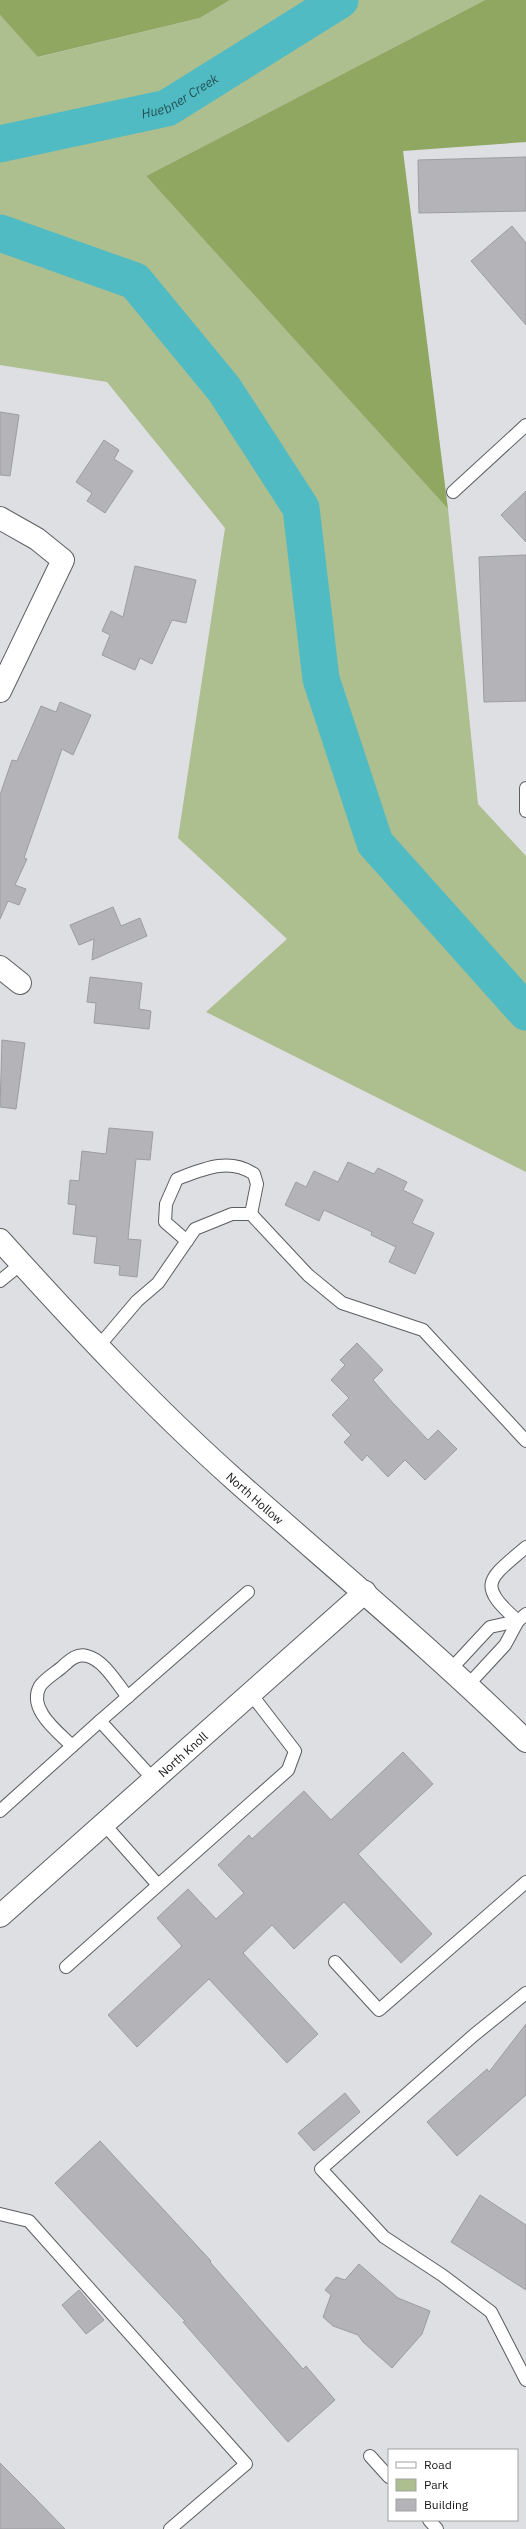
<svg xmlns="http://www.w3.org/2000/svg" width="526" height="2529" font-family="'IBM Plex Sans',sans-serif">
	<rect width="100%" height="100%" fill="#dddfe2"/>
	<polygon fill="#adbe8f" points="230,0 485,0 146,176 448,509 478,804 526,856 526,1172 206,1012 287,939 178,838 225,528 107,382 0,365 0,15 39,57 200,18"/>
	<g fill="#90a762">
		<polygon points="0,0 230,0 200,18 38,57 0,15"/>
		<polygon points="485,0 526,0 526,142 403,151 448,509 146,176"/>
	</g>
	<g fill="none" stroke-linecap="round" stroke-linejoin="round">
		<g stroke="#51bbc3" stroke-width="37">
			<path id="s1" d="M0,144l167,-36 173,-108"/>
			<polyline points="0,233 135,281 224,389 301,508 321,679 375,843 526,1012"/>
		</g>
	</g>
	<g fill="#b4b4b8" stroke="#9d9da0">
		<polygon points="526,157 526,211 419,213 418,160"/>
		<polygon points="512,226 526,243 526,325 471,261"/>
		<polygon points="0,412 19,415 10,476 0,475"/>
		<polygon points="104,440 119,450 114,459 133,471 105,513 87,501 92,493 76,482"/>
		<polygon points="526,491 526,542 501,515"/>
		<polygon points="526,555 526,701 484,702 479,557"/>
		<polygon points="135,566 196,580 186,623 172,620 152,664 140,658 135,670 102,655 110,635 102,631 111,611 123,617"/>
		<polygon points="60,702 91,715 73,755 62,749 24,858 27,859 15,885 26,889 19,905 8,901 0,919 0,795 12,760 17,761 41,706 56,712"/>
		<polygon points="113,907 121,926 140,918 147,936 92,960 94,939 79,945 70,925"/>
		<polygon points="90,977 142,983 139,1009 151,1011 149,1029 94,1023 96,1003 87,1002"/>
		<polygon points="2,1040 25,1043 16,1109 0,1107"/>
		<polygon points="109,1128 153,1132 150,1160 136,1159 128,1239 141,1240 137,1277 119,1275 120,1266 94,1263 97,1237 73,1234 76,1205 68,1204 70,1180 79,1181 82,1151 106,1154"/>
		<polygon points="348,1162 374,1174 378,1168 407,1182 403,1190 423,1200 412,1223 434,1233 415,1274 389,1262 396,1247 371,1235 372,1232 324,1210 319,1221 285,1205 296,1182 306,1187 314,1171 338,1182"/>
		<polygon points="357,1343 383,1370 373,1380 392,1402 428,1440 438,1430 457,1449 425,1480 405,1460 388,1477 367,1455 362,1461 344,1442 351,1435 332,1415 349,1398 331,1380 345,1365 340,1360"/>
		<polygon points="403,1752 433,1784 358,1854 432,1934 401,1963 344,1902 294,1949 272,1925 243,1953 318,2034 287,2063 209,1979 137,2047 108,2015 182,1946 157,1918 188,1889 216,1919 244,1893 218,1865 249,1835 252,1839 304,1791 331,1820"/>
		<polygon points="526,2024 526,2095 457,2156 427,2122 487,2069 489,2072"/>
		<polygon points="345,2093 360,2112 314,2151 298,2133"/>
		<polygon points="100,2141 211,2261 210,2262 303,2369 306,2366 335,2400 288,2442 183,2322 185,2321 55,2183"/>
		<polygon points="480,2195 526,2225 526,2290 451,2242"/>
		<polygon points="359,2264 398,2298 430,2311 422,2334 392,2368 363,2342 358,2335 333,2326 323,2317 331,2295 325,2290 336,2277 345,2280"/>
		<polygon points="79,2290 104,2320 86,2334 62,2305"/>
		<polygon points="0,2463 30,2493 65,2529 0,2529"/>
	</g>
	<g fill="none" stroke-linecap="round" stroke-linejoin="round">
		<g stroke="#5c5d60" stroke-width="14">
			<g id="service">
				<polyline points="453,492 526,425"/>
				<polyline points="526,788 526,811"/>
				<path d="M187,1241l-22,-19 1,-18 11,-25c26,-10 52,-22 77,-5l3,10 -6,30"/>
				<polyline points="0,1281 21,1264"/>
				<polyline points="98,1347 137,1301 158,1283 195,1229 232,1214 251,1214 308,1275 342,1303 423,1330 526,1441"/>
				<path d="M518,1621c-43,-37 -29,-42 8,-74"/>
				<polyline points="451,1669 490,1627 518,1621"/>
				<polyline points="468,1685 505,1645 518,1621 526,1614"/>
				<path d="M72,1746c-14,-14 -45,-37 -32,-60 5,-7 15,-13 21,-18 8,-7 15,-15 26,-12 17,4 30,28 41,41"/>
				<polyline points="154,1780 100,1721 248,1592"/>
				<polyline points="0,1811 100,1721"/>
				<polyline points="104,1824 158,1885"/>
				<polyline points="335,1962 379,2010 526,1882"/>
				<polyline points="66,1967 288,1770 295,1751 251,1694"/>
				<polyline points="526,1993 474,2035 321,2169 384,2237 442,2275 491,2312 526,2380"/>
				<polyline points="0,2214 29,2221 246,2464 170,2529"/>
				<polyline points="370,2456 389,2477"/>
				<polyline points="429,2520 437,2529"/>
			</g>
		</g>
		<g stroke="#5c5d60" stroke-width="24">
			<g id="minor">
				<polyline points="0,518 37,539 63,560 0,691"/>
				<polyline points="0,967 20,983"/>
				<path id="s2" d="M0,1240c75,83 151,165 235,240 98,87 198,170 291,261"/>
				<path id="s3" d="M0,1916l365,-324"/>
			</g>
		</g>
		<use href="#service" stroke="#fff" stroke-width="12"/>
		<use href="#minor" stroke="#fff" stroke-width="22"/>
	</g>
	<g text-anchor="middle" dominant-baseline="central" stroke-width="3" stroke-linejoin="round" paint-order="stroke">
		<g font-size="12" fill="#151617" stroke="#fff">
			<text stroke="none"><textPath href="#s2" startOffset="363">North Hollow</textPath></text>
			<text stroke="none"><textPath href="#s3" startOffset="244">North Knoll</textPath></text>
		</g>
		<g font-size="13" font-style="italic" fill="#235155" stroke="#fff">
			<text stroke="none"><textPath href="#s1" startOffset="187">Huebner Creek</textPath></text>
		</g>
	</g>
	<rect x="388" y="2449" width="130" height="72" fill="#ffffff" stroke="#a1a2a2"/>
	<rect x="396" y="2462" width="20" height="6" fill="#ffffff" stroke="#a1a2a2"/>
	<text x="424" y="2469" font-size="12" fill="#151617">Road</text>
	<rect x="396" y="2479" width="20" height="12" fill="#adbe8f" stroke="#a1a2a2"/>
	<text x="424" y="2489" font-size="12" fill="#151617">Park</text>
	<rect x="396" y="2499" width="20" height="12" fill="#b4b4b8" stroke="#a1a2a2"/>
	<text x="424" y="2509" font-size="12" fill="#151617">Building</text>
</svg>
